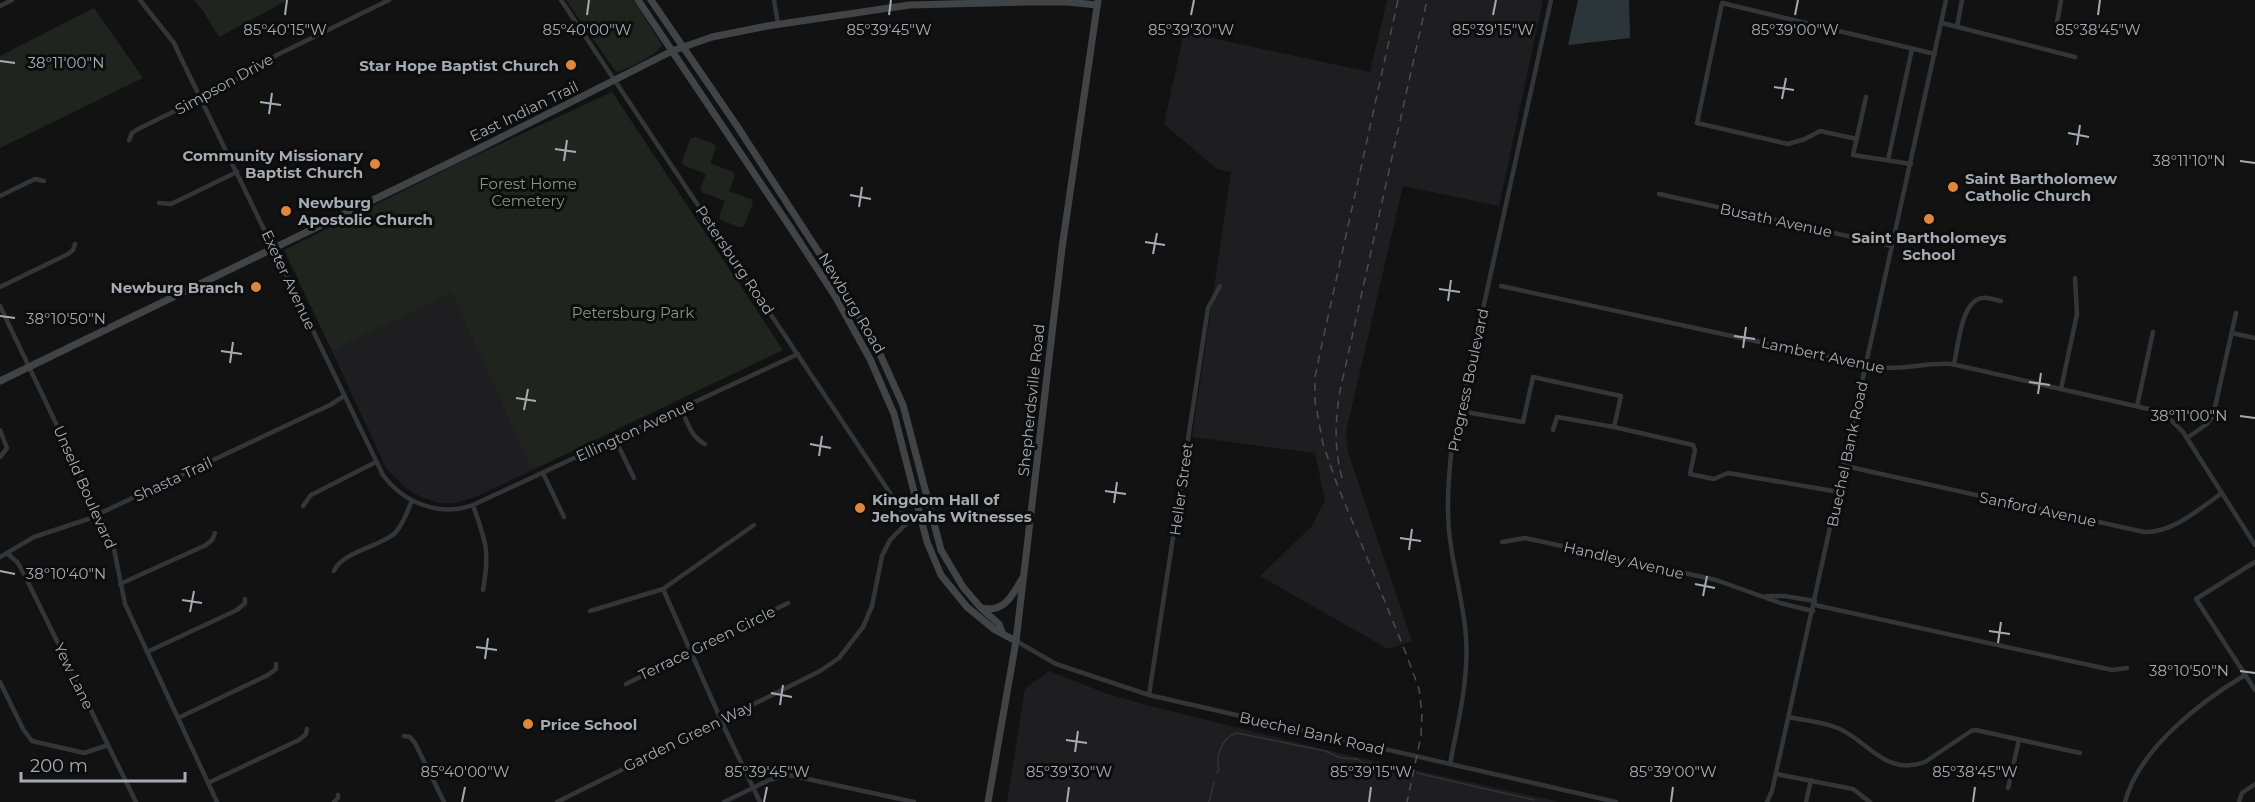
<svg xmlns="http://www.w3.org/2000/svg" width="2255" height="802" font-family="Montserrat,sans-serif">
	<rect width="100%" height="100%" fill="#121213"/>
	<g fill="#1e1e20">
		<polygon points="1387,0 1543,0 1499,206 1403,186 1346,432 1348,452 1412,641 1388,649 1260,576 1311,527 1325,501 1315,453 1192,437 1231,172 1217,169 1164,124 1184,32 1370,72"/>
		<polygon points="451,292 783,350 478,496 455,503 439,503 421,497 407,489 386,468 332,351"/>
		<polygon points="1049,671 1105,693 1146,705 1347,755 1560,802 1007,802 1025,689"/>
	</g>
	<g fill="#1f251e">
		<polygon points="194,0 288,0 219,37 203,11"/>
		<path d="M566,0h67l29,45c-4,9 -35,25 -46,27z"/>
		<polygon points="94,8 143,78 0,148 0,56"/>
		<polygon points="612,92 783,350 532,470 452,292 332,351 284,250 455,165"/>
		<polygon points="695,137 714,144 716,149 710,163 733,172 735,176 729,191 751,199 753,203 744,226 741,228 721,220 719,216 725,201 702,192 700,189 706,174 683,165 682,161 690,139"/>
	</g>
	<polygon fill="#2c363a" points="1578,0 1629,0 1630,38 1568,45"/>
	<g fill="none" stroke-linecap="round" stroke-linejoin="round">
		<g stroke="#2c363a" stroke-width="1.5">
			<path d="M1216,773l3,-3c-4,-14 3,-33 18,-37l88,18 16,7 16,1 6,4 25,2 4,5 17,2"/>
			<polyline points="1417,773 1534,800"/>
			<polyline points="1209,802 1214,782"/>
		</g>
		<g stroke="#333537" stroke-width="4.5">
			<path d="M140,0l34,43 5,11 204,421c21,28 56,42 90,30l325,-151"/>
			<polyline points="774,0 778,24"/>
			<polyline points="0,6 12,0"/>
			<polyline points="2057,22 2061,0"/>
			<polyline points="1942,23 2075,57"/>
			<polyline points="1957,27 1962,0"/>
			<polyline points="1866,97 1853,155 1911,164"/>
			<polyline points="1857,139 1820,131 1805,139 1788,144 1697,123 1722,3 1935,54"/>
			<polyline points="129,140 132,133 138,129 222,88 277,55 389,0"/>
			<polyline points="1888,160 1912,49"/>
			<polyline points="1659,194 1892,246"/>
			<polyline points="0,196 35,179 44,181"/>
			<polyline points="159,203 171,204 237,172"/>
			<path d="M1501,286l374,81c29,4 48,-5 77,-3l205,47 11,6 15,15 72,113"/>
			<polyline points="0,287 68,254 73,250 75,244"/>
			<polyline points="0,306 103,522 114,549 125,604 217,802"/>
			<polyline points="2232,333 2255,338"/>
			<path d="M1954,365c4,-18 7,-64 28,-67 6,-1 13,2 19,3"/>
			<polyline points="2061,389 2077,314 2075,278"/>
			<polyline points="2137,406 2153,332"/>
			<path d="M681,408c6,14 10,29 24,36"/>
			<polyline points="1460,411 1523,422 1533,377 1621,396 1614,427 1693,445 1695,450 1690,474 1714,479 1728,473 1839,492"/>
			<polyline points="0,430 7,448 0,457"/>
			<polyline points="1553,430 1557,417 1614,427"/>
			<polyline points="2187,438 2207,424 2213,416 2236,313"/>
			<polyline points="615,439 634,478"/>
			<path d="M1845,466l299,66c29,1 55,-23 78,-39"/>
			<polyline points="543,473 564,517"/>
			<path d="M473,505c13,37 17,46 10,85"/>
			<polyline points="303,506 311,495 376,462"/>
			<polyline points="1502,542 1525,538 1649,565 1716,580 1780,603 1813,611"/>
			<polyline points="8,554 18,563 24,574 136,802"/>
			<polyline points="0,557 34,537 88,519 330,405 344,396"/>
			<polyline points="2255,562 2196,599 2255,690"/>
			<path d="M334,571c8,-19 44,-24 60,-37 9,-8 13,-23 18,-33"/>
			<polyline points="120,584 206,545 212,540 215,533"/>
			<polyline points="663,589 725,729 760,802"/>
			<polyline points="1766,596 1784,596 1815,601"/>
			<polyline points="1815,605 2112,670 2127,668"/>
			<polyline points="590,611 663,589 754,525"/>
			<polyline points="1016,641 1056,664 1149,695 1616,802"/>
			<polyline points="147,652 237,610 245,603 245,599"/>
			<polyline points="0,682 23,729 32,741 84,753 108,745"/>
			<polyline points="626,684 788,603"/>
			<polyline points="1149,695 1208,308 1220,286"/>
			<path d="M1789,717c17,4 36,5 51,12 31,15 46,47 85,33l46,-31 5,-1 104,23"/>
			<polyline points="178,718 268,675 276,669 276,664"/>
			<polyline points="404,736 410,737 415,743 444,802"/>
			<path d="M1450,764c8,-42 19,-84 16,-127 -2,-31 -11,-61 -15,-91 -5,-30 -3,-61 0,-92l100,-454"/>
			<polyline points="1776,774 1853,789 1870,802"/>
			<polyline points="208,783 299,740 306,734 307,729"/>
			<polyline points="2008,788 2019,740"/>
			<polyline points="334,802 338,798 338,795"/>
			<polyline points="557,802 820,671 839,658 863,627 872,606 882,556 890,540 908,522 906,517 561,0"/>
			<polyline points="724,802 769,780 789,775 914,802"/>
			<polyline points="1767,802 1772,791 1946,0"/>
			<polyline points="1806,802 1811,780"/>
			<path d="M2125,802c14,-53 75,-100 120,-127"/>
			<polyline points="2239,802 2242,793 2255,784"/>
		</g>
		<g stroke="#414447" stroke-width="7">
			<polyline points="638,0 792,230 835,296 870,359 894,414 927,542 941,575 967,607 995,630 1016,641"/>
			<polyline points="651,0 737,126 842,288 875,343 903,405 941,550 963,587 981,608 999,624 1002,632"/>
			<polyline points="0,381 476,150 672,51 712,37 767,26 909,5 1027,2 1068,2 1097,5"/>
			<path d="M982,608c22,5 30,-12 40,-29"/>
			<polyline points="988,802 1016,641 1062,248 1098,0"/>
		</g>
		<g stroke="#4a4d50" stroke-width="1.5" stroke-dasharray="8 6" stroke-linecap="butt">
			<polyline points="1398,0 1320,353 1315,377 1315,401 1323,444 1337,484 1405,651 1419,689 1422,713 1421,736 1407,802"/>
			<path d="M1342,478c-8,-30 -7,-57 -2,-87l87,-391"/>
		</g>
	</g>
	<path fill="none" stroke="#a4abb2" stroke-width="2" d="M285,15l2,-15M587,15l2,-15M889,15l2,-15M1191,15l3,-15M1493,15l3,-15M1795,15l3,-15M2098,15l2,-15M0,61l15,2M1774,87l20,3M1782,99l4,-21M260,102l21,3M269,114l3,-21M2068,133l21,4M2077,145l3,-20M555,149l21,3M564,161l3,-21M2240,161l15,2M850,195l21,4M859,207l3,-20M1145,242l20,3M1153,254l4,-21M1439,289l21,3M1448,301l3,-21M0,316l15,2M1734,336l21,3M1743,348l3,-21M221,351l21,3M230,363l3,-21M2029,382l21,3M2038,394l3,-21M516,398l20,3M524,410l4,-21M2240,416l15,2M810,444l21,4M819,456l3,-20M1105,491l21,3M1114,503l3,-21M1400,538l21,3M1409,550l3,-21M0,571l15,3M1695,584l20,4M1703,596l4,-20M182,600l20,3M190,612l4,-21M1989,631l21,3M1998,643l3,-21M476,647l21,3M485,659l3,-21M2240,671l15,2M771,693l21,4M780,705l3,-20M1066,740l21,3M1075,752l3,-21M462,802l3,-15M764,802l3,-15M1067,802l2,-15M1369,802l2,-15M1671,802l2,-15M1973,802l2,-15"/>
	<g fill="#df873d" stroke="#0d0d0e" stroke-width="2">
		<circle cx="571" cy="65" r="6"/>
		<circle cx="375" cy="164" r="6"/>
		<circle cx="1953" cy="187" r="6"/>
		<circle cx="286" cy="211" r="6"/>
		<circle cx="1929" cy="219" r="6"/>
		<circle cx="256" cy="287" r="6"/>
		<circle cx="860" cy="508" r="6"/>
		<circle cx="528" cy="724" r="6"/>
	</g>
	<g text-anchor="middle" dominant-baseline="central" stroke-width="6" stroke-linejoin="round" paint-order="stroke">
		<g font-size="15" font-weight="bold" fill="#a4abb2" stroke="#0d0d0e" text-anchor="start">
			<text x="559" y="65" text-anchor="end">Star Hope Baptist Church</text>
			<text x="363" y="155" text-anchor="end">Community Missionary<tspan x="363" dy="17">Baptist Church</tspan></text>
			<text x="1965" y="178">Saint Bartholomew<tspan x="1965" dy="17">Catholic Church</tspan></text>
			<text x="298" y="202">Newburg<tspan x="298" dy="17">Apostolic Church</tspan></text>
			<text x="1929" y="237" text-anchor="middle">Saint Bartholomeys<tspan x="1929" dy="17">School</tspan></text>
			<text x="244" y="287" text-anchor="end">Newburg Branch</text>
			<text x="872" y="499">Kingdom Hall of<tspan x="872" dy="17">Jehovahs Witnesses</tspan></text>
			<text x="540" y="724">Price School</text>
		</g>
		<g font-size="15" fill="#a4abb2" stroke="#0d0d0e">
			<text transform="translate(224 84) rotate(-29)">Simpson Drive</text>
			<text transform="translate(524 111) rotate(-26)">East Indian Trail</text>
			<text transform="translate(1776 220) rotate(12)">Busath Avenue</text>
			<text transform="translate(735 260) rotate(56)">Petersburg Road</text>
			<text transform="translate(289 280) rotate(65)">Exeter Avenue</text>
			<text transform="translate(852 303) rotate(59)">Newburg Road</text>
			<text transform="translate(1823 355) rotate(12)">Lambert Avenue</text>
			<text transform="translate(1468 380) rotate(-78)">Progress Boulevard</text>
			<text transform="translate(1031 400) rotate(-84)">Shepherdsville Road</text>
			<text transform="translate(635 430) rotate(-25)">Ellington Avenue</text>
			<text transform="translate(1847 454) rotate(-78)">Buechel Bank Road</text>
			<text transform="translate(173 479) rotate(-25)">Shasta Trail</text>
			<text transform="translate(85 487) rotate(66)">Unseld Boulevard</text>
			<text transform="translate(1181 489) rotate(-82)">Heller Street</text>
			<text transform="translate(2038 509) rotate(12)">Sanford Avenue</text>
			<text transform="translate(1624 560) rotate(13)">Handley Avenue</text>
			<text transform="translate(707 643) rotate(-26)">Terrace Green Circle</text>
			<text transform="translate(74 676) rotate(64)">Yew Lane</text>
			<text transform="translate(1312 733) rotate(13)">Buechel Bank Road</text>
			<text transform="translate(688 736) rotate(-26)">Garden Green Way</text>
		</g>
		<g font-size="15" fill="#819b7d" stroke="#0d0d0e">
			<text x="528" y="183">Forest Home<tspan x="528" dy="17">Cemetery</tspan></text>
			<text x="633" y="312">Petersburg Park</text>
		</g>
	</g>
	<g font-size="15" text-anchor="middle" fill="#a4abb2" stroke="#0d0d0e" stroke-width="6" stroke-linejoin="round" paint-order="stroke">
		<text x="285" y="35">85°40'15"W</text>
		<text x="587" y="35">85°40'00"W</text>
		<text x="889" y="35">85°39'45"W</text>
		<text x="1191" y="35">85°39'30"W</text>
		<text x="1493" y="35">85°39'15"W</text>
		<text x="1795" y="35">85°39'00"W</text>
		<text x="2098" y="35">85°38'45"W</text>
		<text x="66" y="68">38°11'00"N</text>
		<text x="2189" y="166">38°11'10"N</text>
		<text x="66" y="324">38°10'50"N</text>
		<text x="2189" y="421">38°11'00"N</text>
		<text x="66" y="579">38°10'40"N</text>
		<text x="2189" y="676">38°10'50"N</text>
		<text x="465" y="777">85°40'00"W</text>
		<text x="767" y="777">85°39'45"W</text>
		<text x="1069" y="777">85°39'30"W</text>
		<text x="1371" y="777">85°39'15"W</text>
		<text x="1673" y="777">85°39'00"W</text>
		<text x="1975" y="777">85°38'45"W</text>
	</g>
	<path d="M21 772v9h164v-9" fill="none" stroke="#a4abb2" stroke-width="3"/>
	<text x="30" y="772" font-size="18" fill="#a4abb2" stroke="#0d0d0e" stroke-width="4.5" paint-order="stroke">200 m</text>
</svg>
